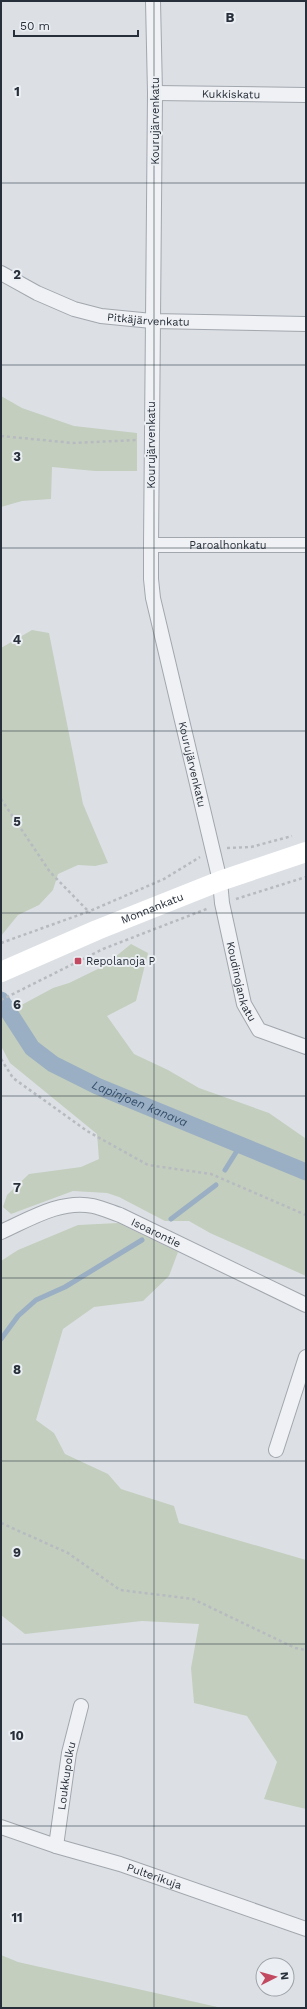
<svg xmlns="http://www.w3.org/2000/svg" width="307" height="2009" font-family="'Work Sans',sans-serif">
	<rect width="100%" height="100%" fill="#dce0e5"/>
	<g fill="#c3cebe">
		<polygon points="1,396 22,408 74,426 137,433 137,471 95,471 52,467 51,499 22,501 1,507"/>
		<polygon points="32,630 49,633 83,804 108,863 95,866 78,865 58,874 53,890 39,905 18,915 1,936 1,648"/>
		<polygon points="131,944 148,953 136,1001 107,1016 134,1054 168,1070 199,1088 269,1113 305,1138 306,1276 210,1233 189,1221 165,1221 119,1197 107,1193 73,1191 11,1214 3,1207 7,1195 29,1174 81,1167 99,1159 97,1134 10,1063 1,1046 1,1016 53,988 69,983 104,966"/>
		<polygon points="118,1223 178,1252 169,1276 143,1301 94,1307 63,1329 36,1420 54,1433 65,1454 108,1474 121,1489 174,1506 179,1523 306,1560 306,1809 264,1799 277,1762 247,1716 194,1703 191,1668 199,1624 142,1621 25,1634 1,1615 1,1261 18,1250 78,1225"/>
		<polygon points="1,1955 18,1962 222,2008 1,2008"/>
	</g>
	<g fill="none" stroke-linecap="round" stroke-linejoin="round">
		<g stroke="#9aafc3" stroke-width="5">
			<polyline points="225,1170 240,1146"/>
			<polyline points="171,1219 216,1185"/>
			<polyline points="1,1339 18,1316 36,1300 65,1287 142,1240"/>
		</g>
		<path stroke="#9aafc3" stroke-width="17" id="s1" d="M1,1000l31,48 21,16 44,22 209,86"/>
		<g stroke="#a2a7ae" stroke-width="16">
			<g id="minor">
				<path id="s2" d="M153,1l2,92 -4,452v34l2,19 67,283 2,22 22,101 15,26 47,17"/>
				<path id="s3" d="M155,93l151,2"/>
				<path id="s4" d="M1,273l36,20 37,16 27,7 51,5 154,3"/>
				<path id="s5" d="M151,545h155"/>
				<path id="s6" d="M1,1232c27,-12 60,-33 92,-26 9,2 18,6 27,9l186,90"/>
				<polyline points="276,1450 306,1357"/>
				<path id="s7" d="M1,1827l55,19 64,18 186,65"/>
				<path id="s8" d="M56,1846l13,-93 12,-47"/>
			</g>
		</g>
		<g stroke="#b7bbc0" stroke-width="2.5" stroke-dasharray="3 3" stroke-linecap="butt">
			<polyline points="1,436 73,443 137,440"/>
			<polyline points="1,799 50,872 90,913"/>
			<polyline points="227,848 251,847 292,836"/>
			<polyline points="236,899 306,877"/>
			<polyline points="1,943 90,911 164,879 200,857"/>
			<polyline points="1,1000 103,949 209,908"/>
			<polyline points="1,1059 13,1078 87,1131 148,1165 211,1174 306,1215"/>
			<polyline points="1,1523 68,1553 120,1590 193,1599 295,1648 306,1650"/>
		</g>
		<use href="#minor" stroke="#eff1f4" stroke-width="14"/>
		<path stroke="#fff" stroke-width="20" id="s9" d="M1,972l96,-42 123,-49 86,-29"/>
	</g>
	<path fill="none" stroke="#272f3a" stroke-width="1" stroke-opacity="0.55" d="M154,1v2007M1,183h305M1,365h305M1,548h305M1,731h305M1,913h305M1,1096h305M1,1278h305M1,1461h305M1,1644h305M1,1826h305"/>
	<rect fill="#c24960" stroke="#ebeff3" stroke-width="1.5" x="74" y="957" width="8" height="8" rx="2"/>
	<g text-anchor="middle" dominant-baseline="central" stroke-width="4" stroke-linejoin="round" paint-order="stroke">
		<g font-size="11" fill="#272f3a" stroke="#ebeff3">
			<text stroke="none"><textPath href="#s3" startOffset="76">Kukkiskatu</textPath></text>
			<text transform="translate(155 121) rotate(-90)">Kourujärvenkatu</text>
			<text stroke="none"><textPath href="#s4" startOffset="157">Pitkäjärvenkatu</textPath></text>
			<text transform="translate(151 445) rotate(-90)">Kourujärvenkatu</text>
			<text stroke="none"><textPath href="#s5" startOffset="77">Paroalhonkatu</textPath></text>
			<text stroke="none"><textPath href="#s2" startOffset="768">Kourujärvenkatu</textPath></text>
			<text stroke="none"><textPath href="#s9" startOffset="164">Monnankatu</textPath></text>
			<text stroke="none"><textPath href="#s2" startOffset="991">Koudinojankatu</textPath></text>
			<text stroke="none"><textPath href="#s6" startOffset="166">Isoarontie</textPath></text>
			<text stroke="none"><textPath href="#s8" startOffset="71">Loukkupolku</textPath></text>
			<text stroke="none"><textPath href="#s7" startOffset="161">Pulterikuja</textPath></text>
		</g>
		<g font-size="11" fill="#272f3a" stroke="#ebeff3" text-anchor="start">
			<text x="86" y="961">Repolanoja P</text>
		</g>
		<g font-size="12" font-style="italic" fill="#354f6b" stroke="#ebeff3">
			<text stroke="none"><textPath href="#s1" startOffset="179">Lapinjoen kanava</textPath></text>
		</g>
	</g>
	<g font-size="13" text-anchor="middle" font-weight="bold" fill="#272f3a" stroke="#ebeff3" stroke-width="4" stroke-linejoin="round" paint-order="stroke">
		<text x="230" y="22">B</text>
		<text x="17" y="96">1</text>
		<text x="17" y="279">2</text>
		<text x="17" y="461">3</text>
		<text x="17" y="644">4</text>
		<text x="17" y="826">5</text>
		<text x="17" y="1009">6</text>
		<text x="17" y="1192">7</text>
		<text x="17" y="1374">8</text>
		<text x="17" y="1557">9</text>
		<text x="17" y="1740">10</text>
		<text x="17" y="1922">11</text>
	</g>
	<rect width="307" height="2009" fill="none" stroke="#272f3a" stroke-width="4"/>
	<g transform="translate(275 1977) rotate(84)"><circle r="19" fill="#ebeff3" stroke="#9da2a9"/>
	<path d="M0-3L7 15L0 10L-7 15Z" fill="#c24960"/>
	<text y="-6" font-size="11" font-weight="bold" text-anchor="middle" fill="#272f3a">N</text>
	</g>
	<path d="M14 30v6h124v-6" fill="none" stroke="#272f3a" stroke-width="2"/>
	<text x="20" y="30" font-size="12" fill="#272f3a" stroke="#ebeff3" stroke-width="3" paint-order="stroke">50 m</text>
</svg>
